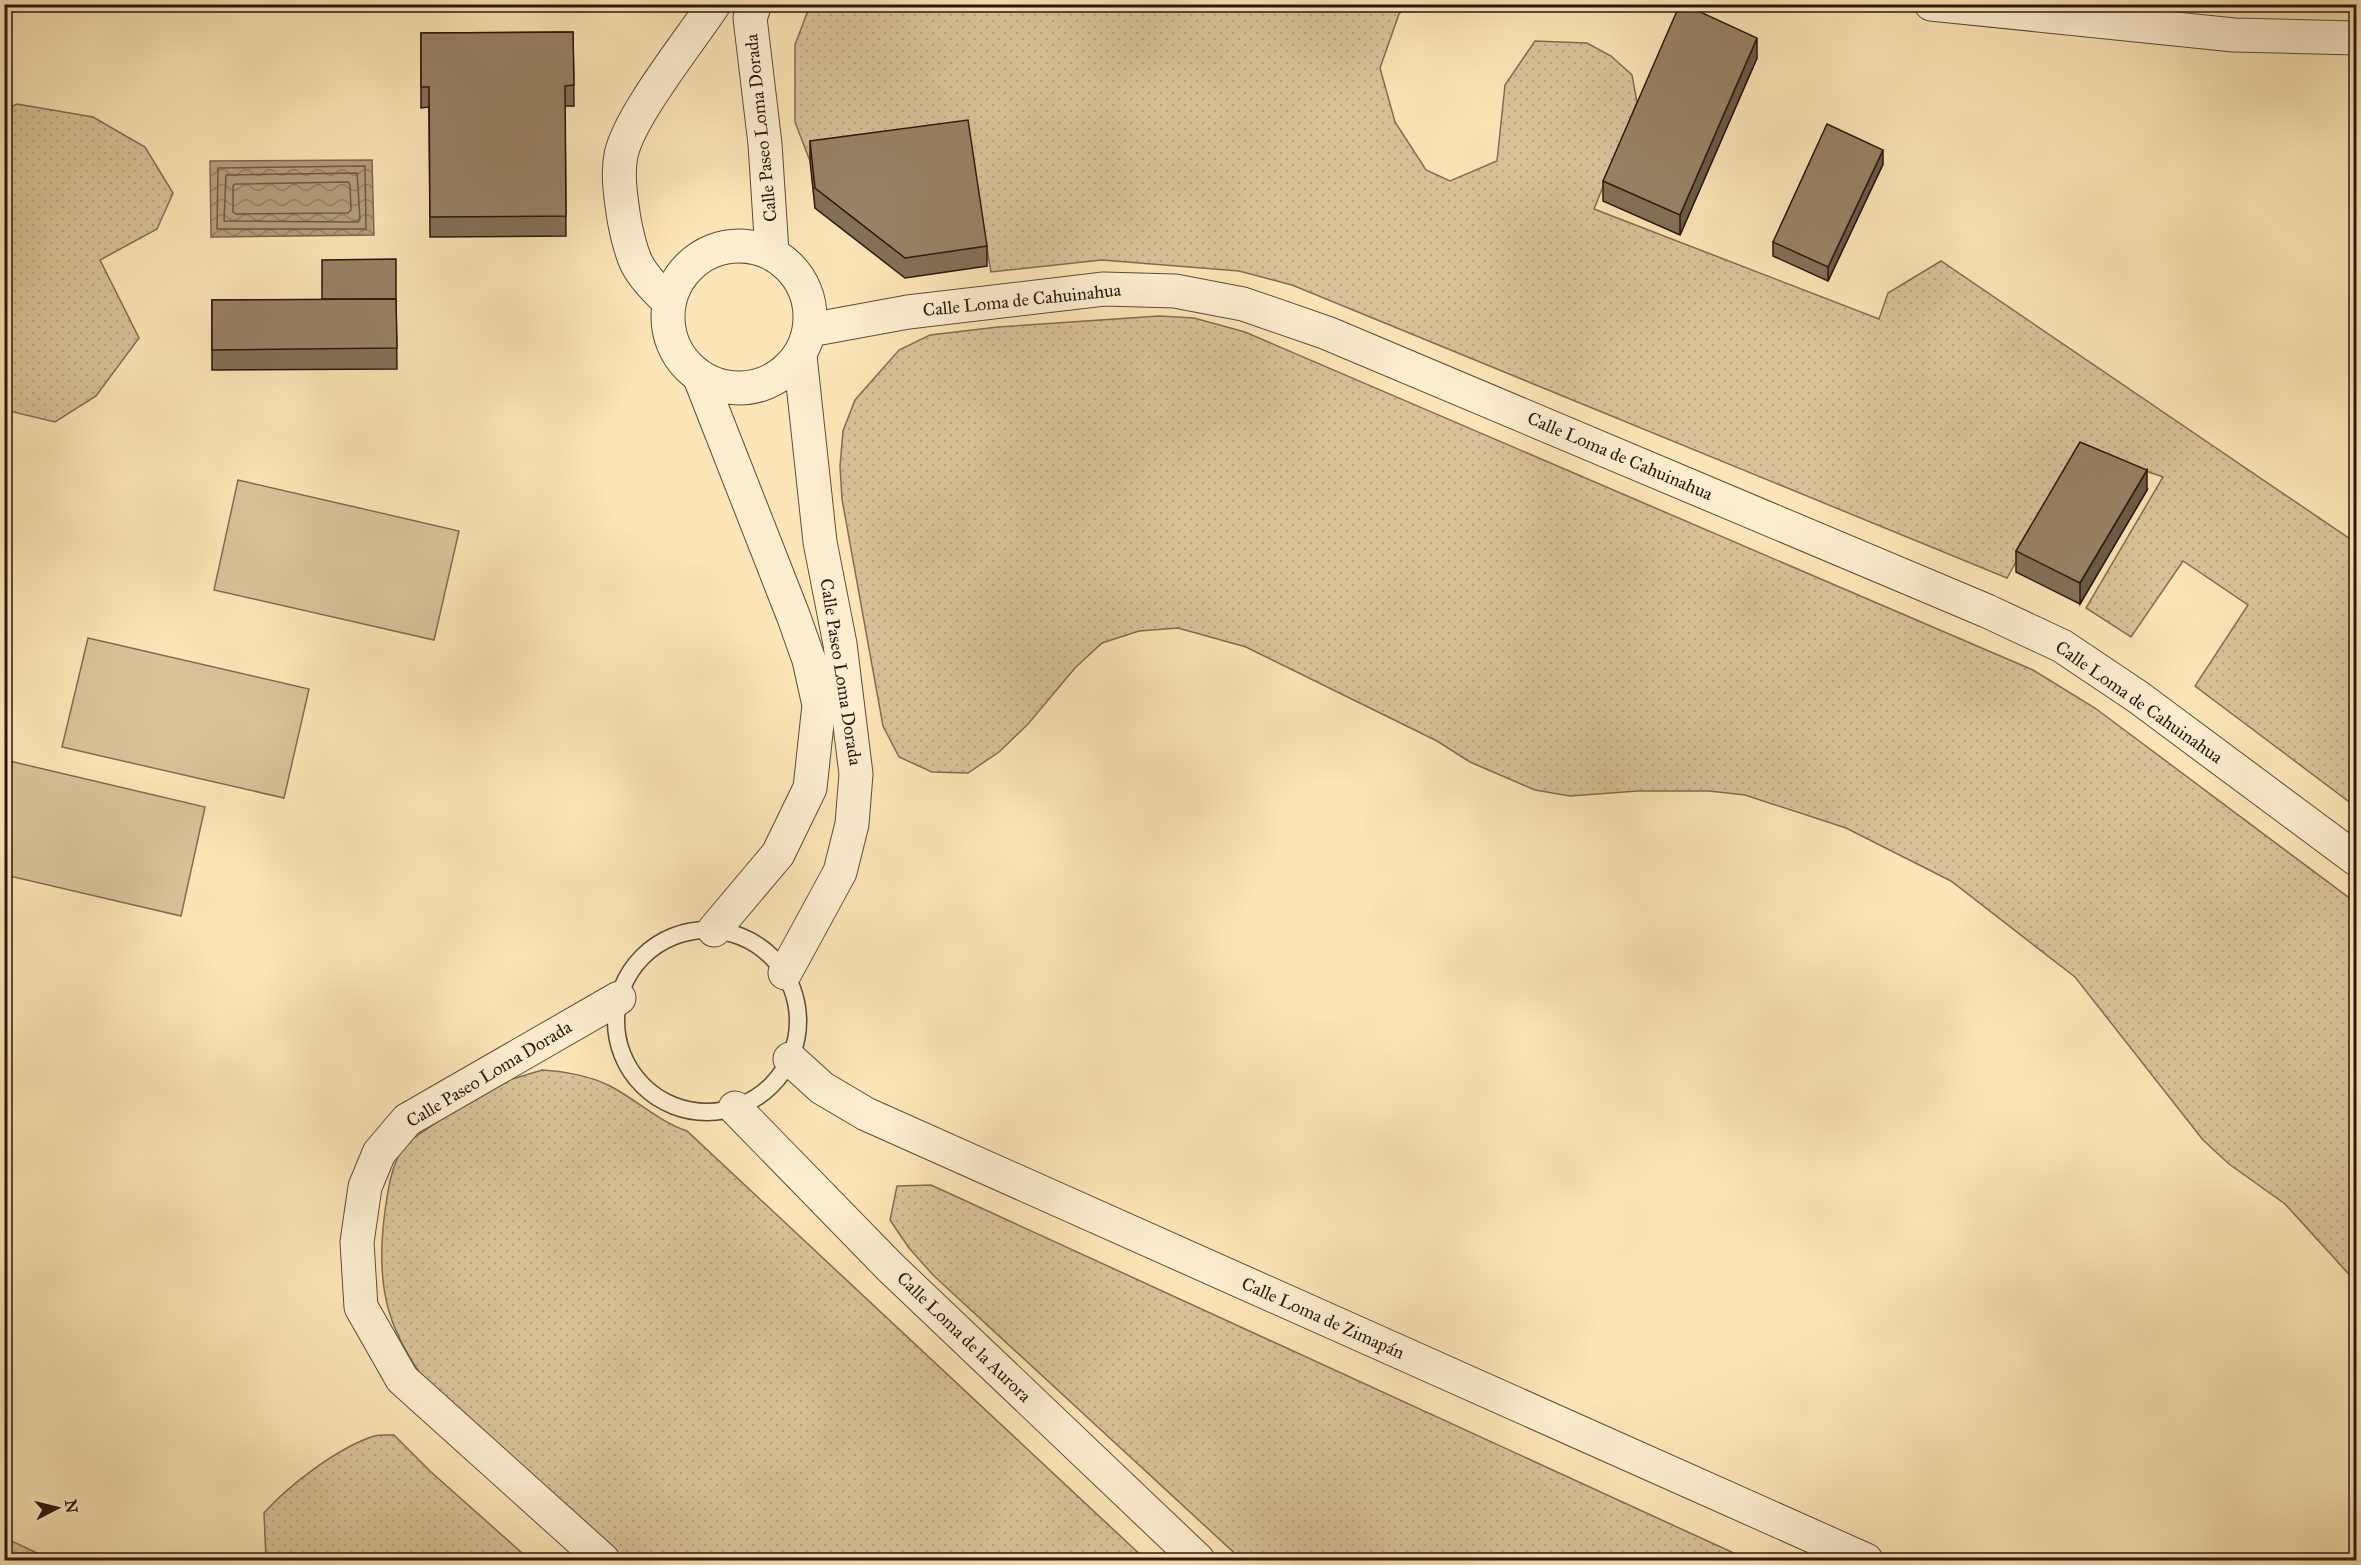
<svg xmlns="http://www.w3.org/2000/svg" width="2361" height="1565" font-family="'IM FELL Great Primer',serif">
	<defs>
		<pattern id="grass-dots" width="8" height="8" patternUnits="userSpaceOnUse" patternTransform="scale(1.5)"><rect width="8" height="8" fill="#d9c299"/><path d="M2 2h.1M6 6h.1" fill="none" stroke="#baa683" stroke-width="1.8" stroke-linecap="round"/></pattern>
		<pattern id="water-waves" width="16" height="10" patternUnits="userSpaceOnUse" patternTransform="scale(1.5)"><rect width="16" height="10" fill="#b59f7d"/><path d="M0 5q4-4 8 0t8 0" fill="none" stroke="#938165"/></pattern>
	</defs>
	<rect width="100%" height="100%" fill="#fce5b6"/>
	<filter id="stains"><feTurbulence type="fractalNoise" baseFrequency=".00333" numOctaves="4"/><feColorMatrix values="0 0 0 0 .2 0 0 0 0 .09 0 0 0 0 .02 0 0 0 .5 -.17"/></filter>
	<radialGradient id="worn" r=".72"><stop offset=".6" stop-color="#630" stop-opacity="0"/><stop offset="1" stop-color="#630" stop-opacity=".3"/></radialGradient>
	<g fill="url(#grass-dots)" stroke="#826c53" stroke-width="1.5">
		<polygon points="810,5 1408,5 1399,14 1380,68 1395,122 1426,170 1450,181 1497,161 1505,85 1535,41 1587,43 1611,56 1632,75 1637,102 1594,209 1879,319 1888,293 1941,261 2356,543 2356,807 2195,686 2248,605 2183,561 2131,637 2086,608 2163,477 2080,448 2007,578 1292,285 1239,271 1102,260 991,272 968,140 810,161 795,122 795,45"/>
		<polygon points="17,104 93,117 145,147 173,193 157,229 100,260 139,338 96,396 55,422 5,410 4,110"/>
		<polygon points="1159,316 1194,318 1245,332 2033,670 2095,708 2356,903 2356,1282 2285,1204 2229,1164 2203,1140 2075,977 1951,881 1846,828 1745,795 1709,791 1638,791 1570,796 1535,790 1470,762 1437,741 1246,647 1178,628 1139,631 1102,643 1075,668 1028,724 999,752 968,773 932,772 899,757 883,726 842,499 840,466 843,431 855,400 899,350 930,335 998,327"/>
		<path d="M542,1070c21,1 49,6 68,16 27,14 48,35 77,45l459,429h-527l-179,-160c-51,-63 -66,-108 -55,-189 3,-22 6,-45 19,-65 4,-6 80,-55 90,-60 15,-7 33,-11 48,-16z"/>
		<polygon points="931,1185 1749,1560 1242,1560 933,1275 909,1248 890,1220 897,1186"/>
		<path d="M394,1435l37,37 99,88h-264l-2,-47c25,-28 71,-63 107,-76 6,-3 16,-2 23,-2z"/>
		<polygon points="4,1538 5,1538 52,1560 5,1560"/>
	</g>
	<g fill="#d9c299" stroke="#826c53" stroke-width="1.5">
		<polygon points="238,480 459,531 434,640 214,590"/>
		<polygon points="88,638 309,689 284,798 62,747"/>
		<polygon points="5,760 205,807 181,916 5,875"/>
	</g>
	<polygon fill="url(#water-waves)" stroke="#7e6850" stroke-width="1.5" points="372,160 374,235 211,237 210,161"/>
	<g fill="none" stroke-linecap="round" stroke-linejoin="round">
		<g stroke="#705a45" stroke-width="1.5">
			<polygon points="365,166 366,229 217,229 218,168"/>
			<polygon points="357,173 360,219 358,222 224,221 226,175"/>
			<polygon points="348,182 350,185 351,210 348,213 236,214 233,212 233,186 235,184"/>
		</g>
		<g stroke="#604a37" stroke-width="19">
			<circle id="lane" cx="707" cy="1021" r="91"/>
		</g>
		<g stroke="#604a37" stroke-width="35">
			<g id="street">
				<polyline points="755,4 750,18 765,144 772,252"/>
				<polyline points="1931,4 2234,35 2356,38"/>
				<circle cx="739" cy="317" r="71"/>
				<path d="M668,301c-31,-29 -36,-40 -44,-82 -3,-20 -7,-44 -3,-64 8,-39 69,-114 93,-151"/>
				<polyline points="810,330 908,312 1104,289 1175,291 1243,304 1327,333 1987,611 2062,646 2138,697 2356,859"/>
				<polyline points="700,378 793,615 809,660 819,705 810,788 778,854 714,930"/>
				<polyline points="785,973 840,872 852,824 856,774 840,644 820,542 800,356"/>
				<polyline points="790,1059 822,1088 866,1114 1866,1560"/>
				<polyline points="735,1108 890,1267 1198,1560"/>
				<polyline points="603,1560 402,1379 361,1307 357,1242 365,1187 379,1153 407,1120 619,998"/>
			</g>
		</g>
		<use href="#lane" stroke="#fdeed0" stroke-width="16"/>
		<use href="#street" stroke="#fdeed0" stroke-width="33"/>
	</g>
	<g fill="#837057" stroke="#2c160d" stroke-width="1.5">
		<polygon points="573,32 574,106 565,106 566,236 430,237 429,107 421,108 421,33"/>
		<polygon points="1757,58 1680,235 1603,201 1603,181"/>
		<polygon points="810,141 987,246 987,266 905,278 815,208 810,161"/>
		<polygon points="1867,143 1883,164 1828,281 1773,256 1773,242"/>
		<polygon points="212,300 396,300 397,369 212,370"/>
		<polygon points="2147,490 2080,604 2016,572 2016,551"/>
	</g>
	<g fill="#6a5b47" stroke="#2c160d" stroke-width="1.5">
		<polygon points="1757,38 1757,58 1680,235 1680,215"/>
		<polygon points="1883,150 1883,164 1828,281 1828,267"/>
		<polygon points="2147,470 2147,490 2080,604 2080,583"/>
	</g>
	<g fill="#988265" stroke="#2c160d" stroke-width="1.5">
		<polygon points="1680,4 1683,4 1757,38 1680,215 1603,181"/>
		<polygon points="573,32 574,85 565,86 566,216 430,217 429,87 421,87 421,33"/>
		<polygon points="968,120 987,246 905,258 815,188 810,141"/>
		<polygon points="1827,124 1883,150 1828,267 1773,242"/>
		<polygon points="396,259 396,299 322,299 322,260"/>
		<polygon points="396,299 397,348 212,350 212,300"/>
		<polygon points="2080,442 2147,470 2080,583 2016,551"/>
	</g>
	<g text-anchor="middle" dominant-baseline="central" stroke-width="4.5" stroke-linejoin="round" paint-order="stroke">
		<g font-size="18" fill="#2c160d" stroke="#fdeed0">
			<text transform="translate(761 128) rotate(-96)">Calle Paseo Loma Dorada</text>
			<text transform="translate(1022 300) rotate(-6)">Calle Loma de Cahuinahua</text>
			<text transform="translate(1620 456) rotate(23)">Calle Loma de Cahuinahua</text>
			<text transform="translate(841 672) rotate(81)">Calle Paseo Loma Dorada</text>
			<text transform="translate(2139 702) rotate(35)">Calle Loma de Cahuinahua</text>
			<text transform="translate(489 1074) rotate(-31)">Calle Paseo Loma Dorada</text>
			<text transform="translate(1323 1318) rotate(24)">Calle Loma de Zimapán</text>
			<text transform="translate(964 1337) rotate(44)">Calle Loma de la Aurora</text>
		</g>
	</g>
	<rect width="2361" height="1565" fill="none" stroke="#fce5b6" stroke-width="24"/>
	<rect x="6" y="6" width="2349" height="1553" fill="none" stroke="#2c160d" stroke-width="3"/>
	<rect x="12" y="12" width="2337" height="1541" fill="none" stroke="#2c160d" stroke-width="1.5"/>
	<g transform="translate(57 1508) rotate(83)" stroke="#fdeed0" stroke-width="4.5" paint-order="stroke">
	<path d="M0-4.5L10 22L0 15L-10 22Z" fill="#2c160d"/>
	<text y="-9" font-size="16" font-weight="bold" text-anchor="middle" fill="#2c160d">N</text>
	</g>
	<rect width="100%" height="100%" filter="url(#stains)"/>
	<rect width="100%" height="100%" fill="url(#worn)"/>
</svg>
